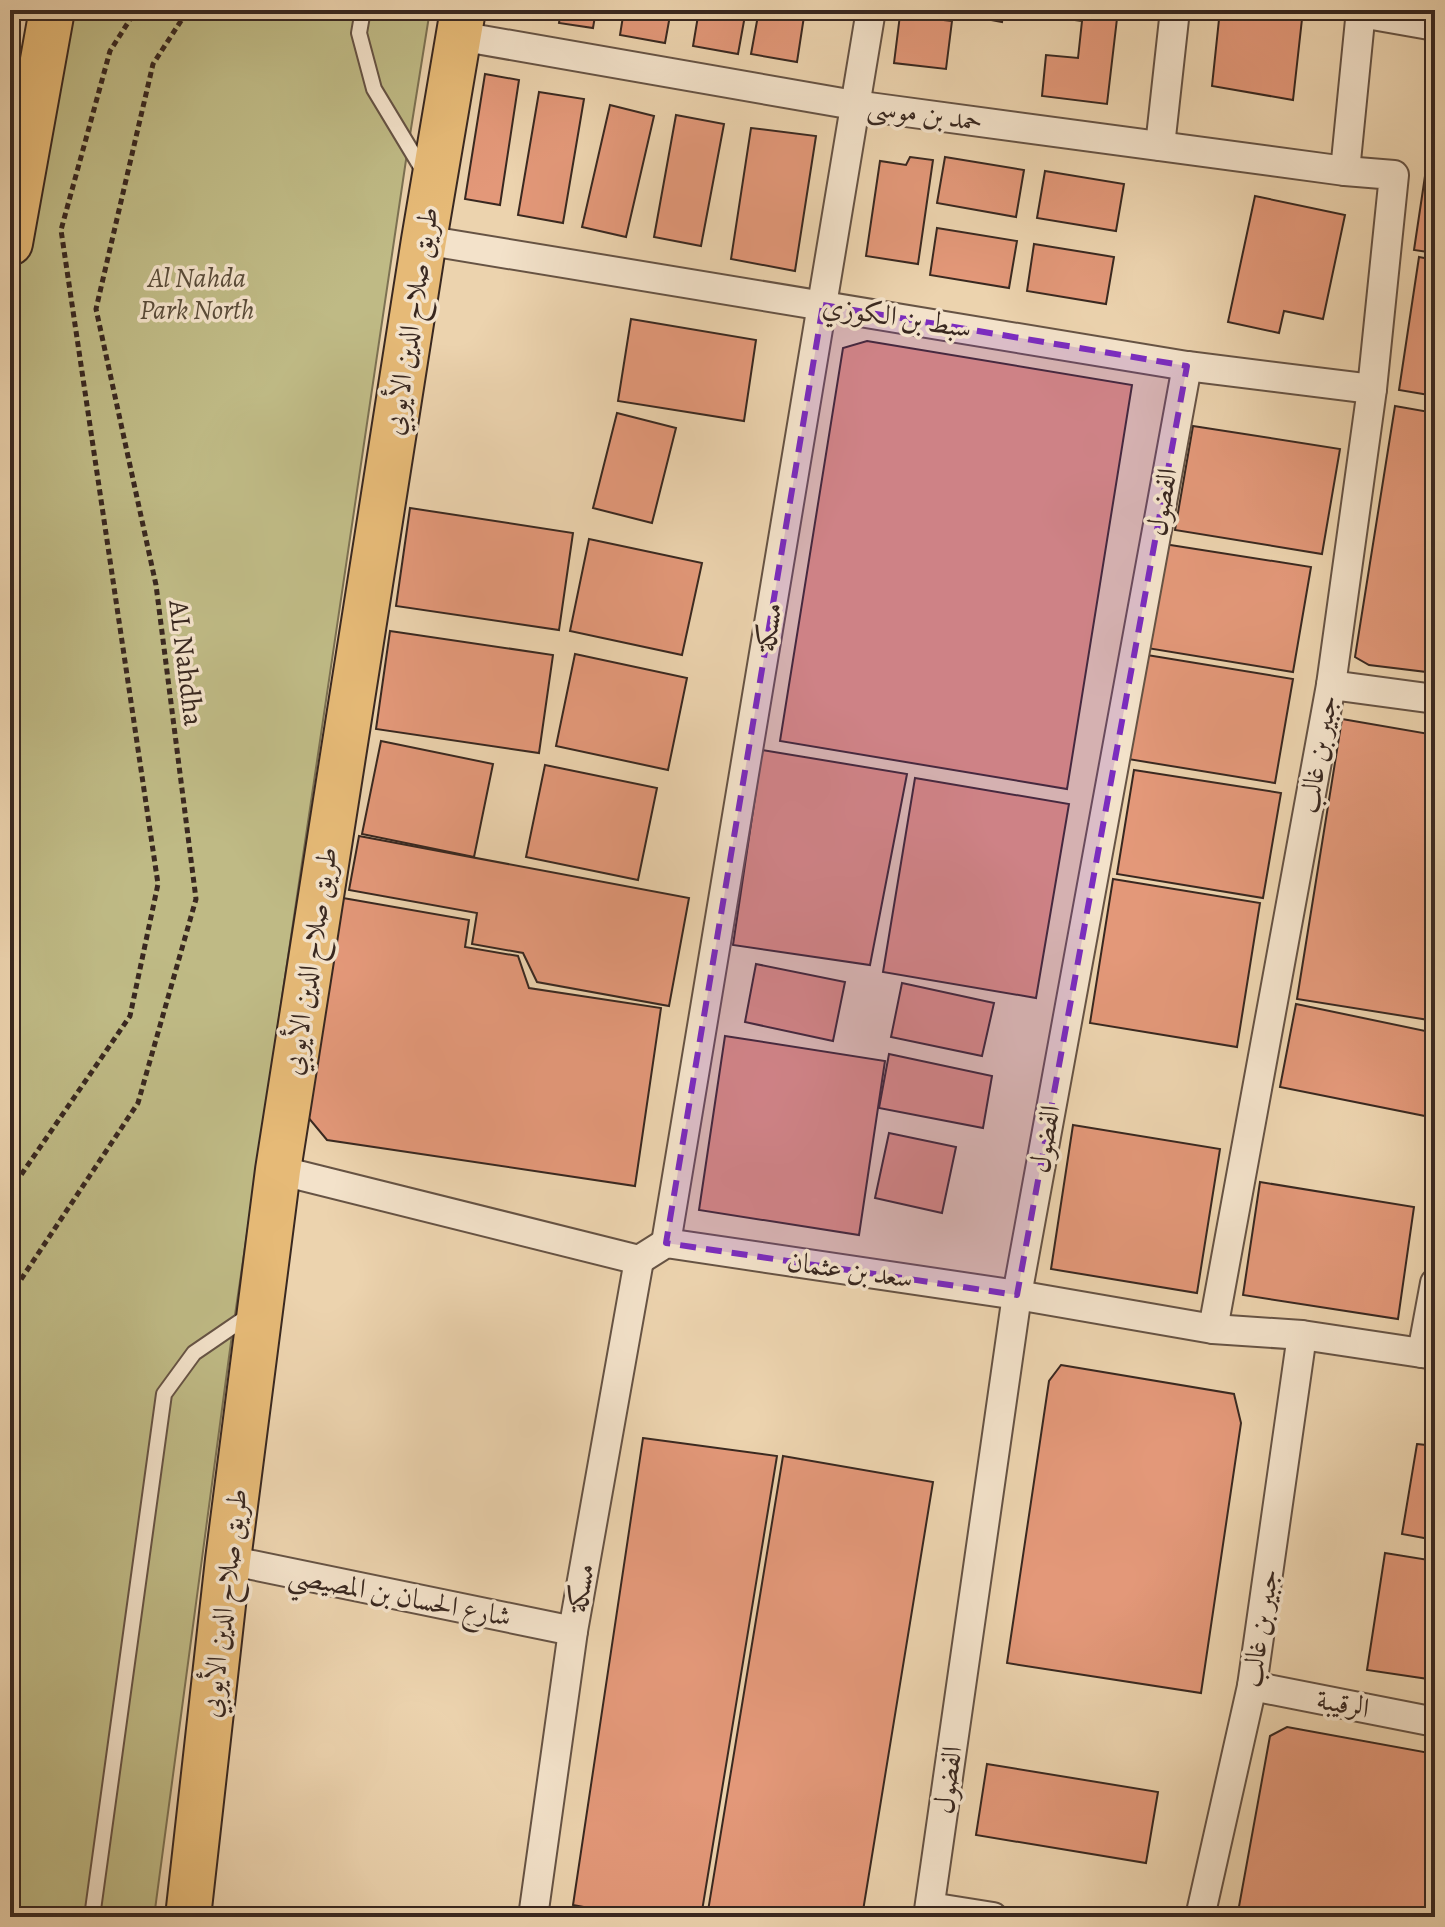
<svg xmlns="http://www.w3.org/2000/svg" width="1445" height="1927" font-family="Alegreya,Amiri,serif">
	<rect width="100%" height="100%" fill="#ecd3ae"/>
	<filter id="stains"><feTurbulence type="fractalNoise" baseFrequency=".0025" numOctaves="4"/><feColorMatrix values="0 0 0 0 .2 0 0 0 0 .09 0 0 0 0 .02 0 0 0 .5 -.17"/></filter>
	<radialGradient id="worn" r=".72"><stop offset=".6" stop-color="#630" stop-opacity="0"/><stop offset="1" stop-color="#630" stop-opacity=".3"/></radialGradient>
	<polygon fill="#bfba85" stroke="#7c7152" stroke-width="2" points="60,10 430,10 406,160 231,1342 154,1917 10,1917 10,277"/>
	<g fill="#e39879" stroke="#392820" stroke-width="2">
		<polygon points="561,10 596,10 593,28 559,23"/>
		<polygon points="624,10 671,10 665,43 620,35"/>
		<polygon points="699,10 746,10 738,54 693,46"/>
		<polygon points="759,10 805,10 797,62 751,54"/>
		<polygon points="939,10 1004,10 1002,22"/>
		<polygon points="1053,10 1118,10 1107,104 1042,96 1046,55 1078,58 1082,21 1052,17"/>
		<polygon points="1220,10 1303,10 1293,100 1212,86"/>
		<polygon points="900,15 952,21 946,69 894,63"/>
		<polygon points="485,74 519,80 500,205 465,199"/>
		<polygon points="539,92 584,99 563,223 518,215"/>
		<polygon points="610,105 654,116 626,237 582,227"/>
		<polygon points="1435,109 1435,253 1414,250"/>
		<polygon points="676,115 724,124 701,246 654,237"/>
		<polygon points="751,128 816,136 795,271 731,259"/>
		<polygon points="910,157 933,160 918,264 866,256 880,161 906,165"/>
		<polygon points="945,157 1024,170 1016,217 937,203"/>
		<polygon points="1045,171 1124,184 1116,231 1037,218"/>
		<polygon points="1255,196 1345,215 1323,319 1284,311 1279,333 1228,322"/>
		<polygon points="937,228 1017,241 1009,288 930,275"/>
		<polygon points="1034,244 1114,257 1106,304 1027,291"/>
		<polygon points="1419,257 1435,260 1435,396 1399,390"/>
		<polygon points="631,319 756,340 744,421 618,401"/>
		<polygon points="867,341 1132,385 1067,789 780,741 843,348"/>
		<polygon points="1395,406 1435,413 1435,673 1369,665 1355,657"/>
		<polygon points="617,413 676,428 652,523 593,508"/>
		<polygon points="1193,426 1340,449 1322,554 1175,530"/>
		<polygon points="410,508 573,533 559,630 396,606"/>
		<polygon points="589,539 702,563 682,655 570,631"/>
		<polygon points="1164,544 1311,567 1293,672 1147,648"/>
		<polygon points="390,631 553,655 539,753 376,729"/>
		<polygon points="575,654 687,678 668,770 556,746"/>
		<polygon points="1147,655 1293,679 1275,783 1128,759"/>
		<polygon points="1342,719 1435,735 1435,1021 1297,999"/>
		<polygon points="381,741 493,764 474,857 362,834"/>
		<polygon points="762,750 907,774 870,965 733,945"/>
		<polygon points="545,765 657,788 638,880 526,857"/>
		<polygon points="1134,770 1281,793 1263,898 1117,874"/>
		<polygon points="915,778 1069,804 1036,998 883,972"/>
		<polygon points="359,836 689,898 669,1006 537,982 523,953 472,944 477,913 349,890"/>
		<polygon points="1113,879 1260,903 1237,1047 1090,1023"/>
		<polygon points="343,898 469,920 465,947 518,956 529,988 661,1008 635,1186 327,1140 307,1116"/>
		<polygon points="756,964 845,982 833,1041 745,1022"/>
		<polygon points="902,983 994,1003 982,1056 891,1037"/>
		<polygon points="1296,1004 1435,1033 1435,1063 1425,1116 1280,1087"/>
		<polygon points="725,1036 885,1061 859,1235 699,1210"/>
		<polygon points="889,1054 992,1076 983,1128 879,1108"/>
		<polygon points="1073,1125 1220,1149 1197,1293 1051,1269"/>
		<polygon points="889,1133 956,1147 942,1213 875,1198"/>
		<polygon points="1260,1182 1414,1207 1398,1319 1243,1295"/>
		<polygon points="1061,1365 1234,1394 1241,1423 1201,1693 1007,1663 1049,1381"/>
		<polygon points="643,1438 777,1456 701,1917 637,1917 573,1905"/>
		<polygon points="1417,1444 1435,1446 1435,1540 1402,1534"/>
		<polygon points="783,1456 933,1482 862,1917 707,1917"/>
		<polygon points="1385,1553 1435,1561 1435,1680 1367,1670"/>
		<polygon points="1287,1727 1435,1754 1435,1917 1242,1917 1238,1912 1270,1736"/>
		<polygon points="987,1764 1158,1792 1146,1863 976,1835"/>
	</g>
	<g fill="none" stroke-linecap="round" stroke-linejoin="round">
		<g stroke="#665344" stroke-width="18">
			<g id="lane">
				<polyline points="363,10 359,33 374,89 424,172"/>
				<polyline points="92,1917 164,1394 194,1353 251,1314"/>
			</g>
		</g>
		<g stroke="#665344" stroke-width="32">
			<g id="street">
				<polyline points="1361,13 1435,26"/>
				<polyline points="459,36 854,105 1345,171 1394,175 1372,389 1331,685 1213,1329"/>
				<polyline points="1160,146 1175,10"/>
				<polyline points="1345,171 1361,10"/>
				<polyline points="424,240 1187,366 1372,389"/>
				<polyline points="1331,685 1435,699"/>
				<polyline points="278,1170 639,1260 666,1243 1017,1295 1213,1329 1302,1335 1435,1355"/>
				<polyline points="666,1243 871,10"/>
				<polyline points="1422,1353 1435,1283"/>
				<polyline points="228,1560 573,1631"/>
				<polyline points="1252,1686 1435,1722"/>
				<polyline points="930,1907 993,1917"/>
				<polyline points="533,1917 573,1631 639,1260"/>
				<polyline points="928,1917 1017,1295 1187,366"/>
				<polyline points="1200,1917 1252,1686 1302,1335"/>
			</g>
		</g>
		<g stroke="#392820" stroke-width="48">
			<g id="primary">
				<polyline points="10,243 52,10"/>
				<polyline points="188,1917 228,1560 278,1170 424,240 463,10"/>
			</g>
		</g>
		<g stroke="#392820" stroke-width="5" stroke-dasharray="6 4" stroke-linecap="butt">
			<polyline points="10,1191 130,1016 158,884 61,230 110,51 136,10"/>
			<polyline points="10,1296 138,1103 196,899 156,585 96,309 153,64 188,10"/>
		</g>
		<use href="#lane" stroke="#f3e2ca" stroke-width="14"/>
		<use href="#street" stroke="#f3e2ca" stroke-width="28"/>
		<use href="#primary" stroke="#e6ba77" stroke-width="44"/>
	</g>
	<path fill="#7b2cbf" fill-opacity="0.2" stroke="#7b2cbf" stroke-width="6" stroke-dasharray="16 10" stroke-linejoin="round" d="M823,305l364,61 -170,929 -351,-52z"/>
	<g text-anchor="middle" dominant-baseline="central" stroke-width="7" stroke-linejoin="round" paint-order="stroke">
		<g font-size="28" fill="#392820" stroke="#f3e2ca">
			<text transform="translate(925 114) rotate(8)">حمد بن موسى</text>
			<text transform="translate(897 317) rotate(9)">سبط بن الكوزي</text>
			<text transform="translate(411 321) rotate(-81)">طريق صلاح الدين الأيوبي</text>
			<text transform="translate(1162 502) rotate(-80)">الفضول</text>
			<text transform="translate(769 627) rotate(-81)">مسكة</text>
			<text transform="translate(186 663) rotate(83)">AL Nahdha</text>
			<text transform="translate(1318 754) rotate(-80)">جبير بن غالب</text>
			<text transform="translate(310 961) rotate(-81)">طريق صلاح الدين الأيوبي</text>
			<text transform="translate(1045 1139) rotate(-80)">الفضول</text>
			<text transform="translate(850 1270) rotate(8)">سعد بن عثمان</text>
			<text transform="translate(581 1588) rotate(-80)">مسكة</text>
			<text transform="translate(400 1596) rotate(11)">شارع الحسان بن المصيصي</text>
			<text transform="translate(224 1603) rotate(-83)">طريق صلاح الدين الأيوبي</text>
			<text transform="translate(1260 1628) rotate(-81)">جبير بن غالب</text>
			<text transform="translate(1343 1704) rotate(11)">الرقيبة</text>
			<text transform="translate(948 1780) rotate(-82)">الفضول</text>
		</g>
		<g font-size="28" font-style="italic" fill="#5a4c39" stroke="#f3e2ca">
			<text x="197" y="278">Al Nahda<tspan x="197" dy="32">Park North</tspan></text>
		</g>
	</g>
	<rect width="1445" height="1927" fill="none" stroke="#ecd3ae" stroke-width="40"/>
	<rect x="12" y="12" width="1421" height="1903" fill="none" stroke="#392820" stroke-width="4"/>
	<rect x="20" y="20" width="1405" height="1887" fill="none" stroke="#392820" stroke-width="2"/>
	<rect width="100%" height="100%" filter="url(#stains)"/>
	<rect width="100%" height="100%" fill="url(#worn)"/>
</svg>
